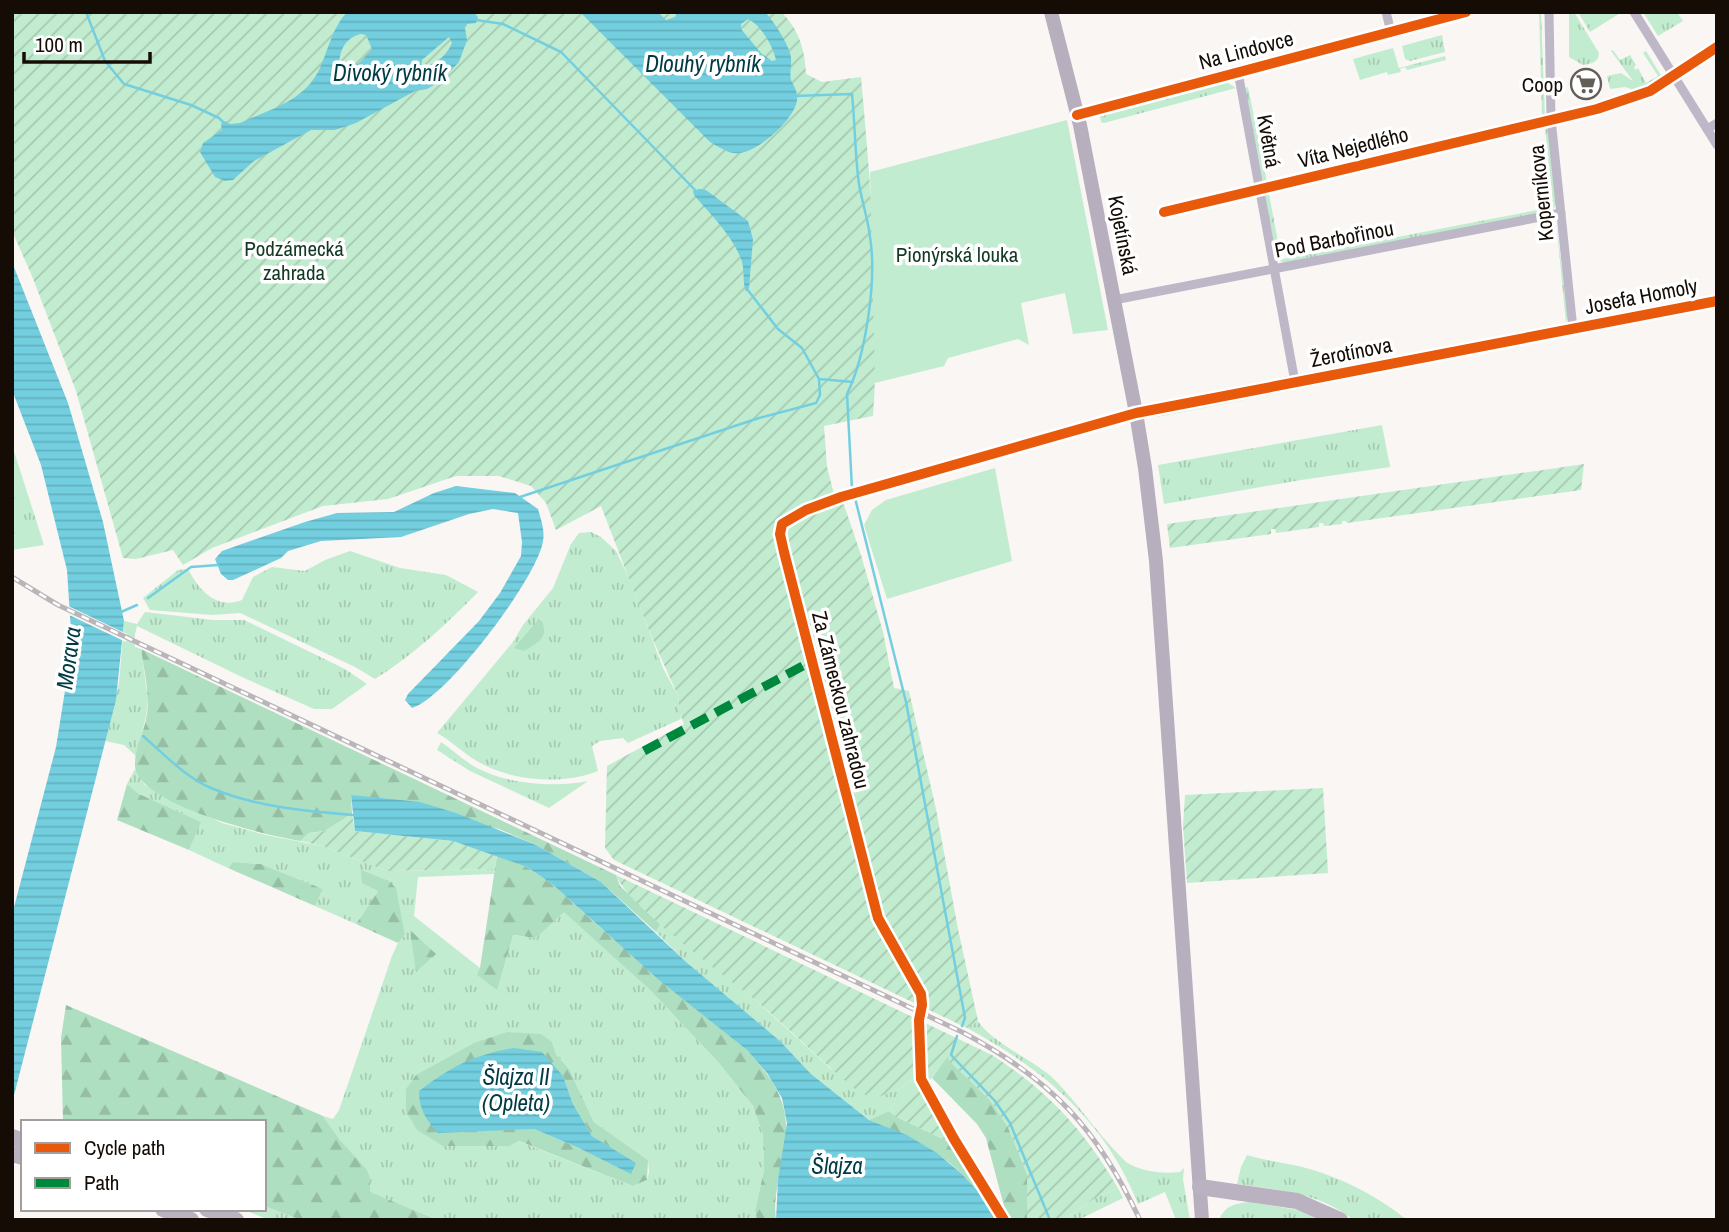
<svg xmlns="http://www.w3.org/2000/svg" width="1729" height="1232" font-family="'Archivo Narrow',sans-serif">
	<defs>
		<pattern id="grass-tufts" width="24" height="20" patternUnits="userSpaceOnUse" patternTransform="scale(1.75)"><rect width="24" height="20" fill="#c2ecd0"/><path d="M3 7l-1-3M5 7V3M7 7l1-3M15 17l-1-3M17 17v-4M19 17l1-3" fill="none" stroke="#a6c9b1"/></pattern>
		<pattern id="forest-firs" width="22" height="20" patternUnits="userSpaceOnUse" patternTransform="scale(1.75)"><rect width="22" height="20" fill="#afdfc1"/><path d="M5 1l3.5 6h-7zM16 11l3.5 6h-7z" fill="#96bea4"/></pattern>
		<pattern id="garden-furrows" width="10" height="10" patternUnits="userSpaceOnUse" patternTransform="scale(1.75)"><rect width="10" height="10" fill="#c2ecd0"/><path d="M-1 1l2-2M0 10L10 0M9 11l2-2" fill="none" stroke="#a6c9b1"/></pattern>
		<pattern id="water-rules" width="6" height="5" patternUnits="userSpaceOnUse" patternTransform="scale(1.75)"><rect width="6" height="5" fill="#73cfdf"/><path d="M0 2.5h6" fill="none" stroke="#63b1be"/></pattern>
	</defs>
	<rect width="100%" height="100%" fill="#f9f6f4"/>
	<g fill="url(#grass-tufts)" fill-rule="evenodd">
		<polygon points="1539,12 1541,12 1545,117 1266,184 1263,182 1245,88 1248,87 1267,182 1542,115"/>
		<path d="M1569,12h5l25,41c0,9 -8,11 -16,12l-14,-8z"/>
		<polygon points="1578,12 1622,12 1590,32"/>
		<polygon points="1643,12 1677,12 1683,21 1658,36"/>
		<polygon points="1442,35 1445,52 1410,61 1405,59 1402,46"/>
		<polygon points="1393,48 1399,68 1445,56 1446,60 1407,70 1405,67 1400,69 1401,72 1388,75 1387,72 1360,80 1353,59"/>
		<polygon points="1613,50 1620,60 1630,55 1636,65 1634,67 1635,70 1638,68 1646,83 1658,76 1643,53 1646,51 1662,77 1634,90 1625,87 1610,89 1607,76 1621,73 1633,81 1611,51"/>
		<polygon points="1223,83 1228,83 1236,88 1104,123 1101,122 1100,116"/>
		<polygon points="1545,124 1549,127 1556,205 1551,211 1286,264 1278,260 1553,207 1545,127 1269,194 1281,258 1277,258 1265,197 1267,191"/>
		<polygon points="1556,220 1568,317 1564,327 1304,376 1300,374 1566,323"/>
		<polygon points="1717,305 1717,307 1157,417 1156,412"/>
		<polygon points="1289,376 1286,380 1154,406 1154,403"/>
		<polygon points="1382,425 1390,467 1301,480 1164,504 1158,465"/>
		<polygon points="12,445 44,545 12,550"/>
		<path d="M591,532l10,5 15,14 13,27 34,90 15,28 3,23 -53,24 -5,-5 -23,3 -8,5 6,25c-37,15 -92,10 -126,-13 -12,-8 -22,-18 -35,-25l76,-91 10,-17 30,-37 18,-44 8,-11z"/>
		<path d="M350,551l50,17 46,7 32,17c-31,32 -66,64 -103,87l-20,-12 -115,-54 -28,2 -62,-5 -7,-12 35,-28 10,-1c11,21 28,41 54,31l11,-23 19,-10 33,4 20,-11z"/>
		<polygon points="145,612 213,620 244,620 345,669 367,684 332,709 314,709 244,678 137,626 134,638 135,647 141,649 148,698 146,717 136,756 124,745 105,741 119,683 124,621 137,624"/>
		<path d="M441,742c12,8 23,19 36,26 31,16 76,20 111,13l-39,27 -79,-37 -33,-21z"/>
		<path d="M135,769l10,16 77,38 44,12 56,11 65,25 108,-2 -1,5 -76,3 -4,39 66,52 16,21 16,-54 24,3 28,-27 87,80 68,72 34,43 10,29 1,35 -9,41 2,9h-319l-69,-28v-7l-46,-69 10,3 6,-9 53,-154 6,-13 7,-8 -27,-44 -22,33 -41,-18 8,-17 -62,-25 -28,-2 -5,6 -39,-18 11,-28 -61,-28 -12,-10zM552,1042l4,12 13,15 25,53 54,38 1,12 -2,8 -14,6 -115,-45z"/>
		<polygon points="661,923 761,1005 831,1069 899,1089 913,1079 928,1083 958,1138 950,1142 921,1088 897,1099 889,1111 869,1120 811,1074 780,1041 685,961 656,932"/>
		<path d="M978,1021c14,22 56,39 77,59 25,26 45,57 71,82 16,10 36,12 54,10l4,-4 -1,11 7,41h-14l-11,-28 -27,12c-33,-84 -95,-135 -171,-176z"/>
		<path d="M1247,1155c20,6 39,8 59,13 36,10 72,28 101,52h-54c-31,-27 -77,-30 -116,-36l4,-17z"/>
		<polygon points="1118,1188 1123,1198 1078,1220 1063,1220 1097,1197"/>
		<path d="M1249,1202l49,8 25,10h-104c6,-15 16,-16 30,-18z"/>
		<polygon points="264,1206 301,1220 269,1220 242,1209 264,1209"/>
	</g>
	<g fill="url(#forest-firs)" fill-rule="evenodd">
		<path d="M537,621h5c7,18 -4,21 -18,30l-10,-3z"/>
		<path d="M141,649l475,226 4,11 41,37 -5,9 -55,-50 -65,-37 -37,-16 -148,-34 1,19 -27,17 -16,2 -8,8c-33,-5 -163,-36 -166,-75 -1,-18 10,-35 12,-52 3,-22 -3,-43 -6,-65z"/>
		<polygon points="127,784 139,794 201,822 189,850 117,820"/>
		<path d="M497,855l30,12 25,17 52,47 143,119c33,36 46,60 36,110 -4,19 -10,39 -7,60h-19l-2,-9 9,-41 -1,-35 -10,-29 -34,-43 -68,-72 -87,-79 -28,26 -23,-3 -16,55 -20,-15 3,-7z"/>
		<polygon points="233,862 261,864 323,889 315,906 228,868"/>
		<polygon points="361,870 389,881 396,888 405,935 398,943 356,924 378,891 362,883"/>
		<polygon points="410,930 436,954 416,972"/>
		<polygon points="66,1005 323,1116 339,1139 367,1170 370,1178 370,1192 438,1220 301,1220 264,1206 264,1122 63,1122 61,1038"/>
		<path d="M507,1032l34,2 11,8 4,12 13,15 25,53 54,38 -1,20 -14,6 -114,-45 -10,5h-66l-26,-16 -11,-19v-22l10,-14 58,-32zM563,1076l10,28 19,32 43,27 -56,-15 -45,-19z"/>
		<path d="M948,1055l2,6 40,39 18,27 19,47v46h-34c-23,-55 -71,-79 -124,-100l20,-9 6,5 54,26 9,-4 47,72 -19,-72 -9,-14 -45,-46z"/>
	</g>
	<g fill="url(#garden-furrows)">
		<path d="M12,12h769c18,17 24,38 25,62l16,8 39,-5c10,112 20,226 12,339l-49,10 3,41 7,27 9,8 18,53 22,77 11,56 15,3 27,118 22,120 20,92 -11,7 -353,-168 -9,-12 2,-82 77,-42 -4,-10 -2,-18 -28,-63 -49,-127 -45,24 -10,-27 -15,-17 -32,-10h-43l-68,23 -65,7 -111,42 -29,17 -10,-15 -37,9 -13,-1 -47,-167 -44,-115 -20,-45z"/>
		<polygon points="1584,464 1581,490 1347,523 1346,521 1342,521 1342,524 1324,526 1323,523 1319,523 1319,527 1276,533 1275,529 1271,529 1271,534 1170,548 1167,524"/>
		<polygon points="1323,788 1328,873 1187,883 1183,825 1185,795"/>
		<polygon points="352,814 355,831 453,841 497,855 495,869 387,871 322,846 301,841 309,833 325,831"/>
		<path d="M616,875l376,180c56,36 92,75 126,133l-21,9 -34,23h-36v-46l-19,-47 -18,-27 -41,-39 -1,-5 -20,27 -15,-4 -14,10 -23,9 -16,-5c-35,-28 -66,-60 -100,-89 -31,-26 -132,-97 -144,-129z"/>
		<polygon points="916,1086 921,1088 949,1142 894,1116 889,1111 897,1099"/>
	</g>
	<g fill="#c2ecd0">
		<polygon points="1067,120 1108,330 1073,334 1065,293 1021,303 1029,345 1018,339 948,358 944,366 875,383 870,172"/>
		<polygon points="995,468 1012,561 887,599 864,525 872,510 886,500"/>
	</g>
	<g fill="url(#water-rules)" fill-rule="evenodd">
		<path d="M347,12h125l6,5 -2,6 -9,1 -2,4 2,12 -8,22 -18,19 -14,8 -12,2 -59,32 -21,7h-24l-57,31 -21,19 -8,1 -10,-4 -15,-25 3,-9 19,-13 -1,-6 4,-3 5,3 10,-1c29,-13 64,-22 79,-53 10,-21 12,-40 28,-58zM361,34l5,1 6,14 -12,13 -16,10 -5,-4c0,-16 5,-30 22,-34zM449,37l3,6c-7,15 -16,20 -31,25l1,-8z"/>
		<path d="M580,12h78l8,8 9,-3 2,-5h88c9,10 21,28 25,41 3,9 -1,19 1,27 3,7 7,11 6,20 -2,19 -38,51 -57,53 -10,2 -21,-6 -30,-11zM748,19c13,6 25,27 28,41l-4,1 -11,-8 -20,-24v-5z"/>
		<path d="M699,189l7,1 42,31 5,18 -4,49 -3,4c-4,-11 -1,-24 -5,-33 -9,-24 -31,-45 -47,-64l-1,-4z"/>
		<polygon points="12,262 68,403 103,522 124,621 116,700 12,1103 12,915 56,747 72,647 67,570 41,465 12,390"/>
		<path d="M456,486l59,7 23,16c3,11 7,21 5,32 -5,36 -97,158 -131,167l-7,-8 3,-6 71,-73 21,-28 21,-37 1,-14 -4,-29 -25,-4 -24,5 -68,23 -80,4 -33,10 -7,7 -48,22h-5l-7,-6 -6,-15 7,-8 83,-29 32,-9 57,-1 40,-19z"/>
		<polygon points="351,795 420,802 456,813 536,845 601,882 685,961 780,1041 811,1074 869,1120 907,1135 937,1153 962,1174 984,1198 993,1220 776,1220 778,1180 787,1123 782,1098 767,1073 747,1050 659,980 552,884 527,867 453,841 355,831"/>
		<path d="M514,1048l28,4 21,24 10,28 19,32 44,27 -5,11 -52,-26 -45,-19 -96,4c-12,-14 -19,-23 -19,-42 33,-25 54,-36 95,-43z"/>
	</g>
	<polygon fill="#f9f6f4" points="66,605 127,634 126,642 67,614"/>
	<g fill="none" stroke-linecap="round" stroke-linejoin="round">
		<g stroke="#73cfdf" stroke-width="2.5">
			<polyline points="86,12 105,61 124,84 191,105 219,118 224,123"/>
			<polyline points="476,20 503,24 561,52 697,192"/>
			<path d="M794,96l58,-2c3,30 3,61 7,90 3,18 9,35 11,53 7,43 -4,118 -23,157l5,95"/>
			<polyline points="747,289 778,329 802,348 819,379 853,382"/>
			<polyline points="520,497 759,418 816,403 820,395 819,379"/>
			<polyline points="855,498 906,702 965,1018 962,1026"/>
			<polyline points="148,598 191,567 218,565"/>
			<polyline points="121,612 137,605"/>
			<path d="M143,736c21,18 42,41 68,52 45,19 94,23 142,27"/>
			<polyline points="957,1036 951,1055 995,1101 1010,1123 1050,1220"/>
		</g>
		<g stroke="#beb7c7" stroke-width="9">
			<polyline points="1386,12 1391,32"/>
			<polyline points="1549,12 1551,119 1573,329"/>
			<polyline points="1634,12 1717,145"/>
			<polyline points="1238,72 1295,382"/>
			<polyline points="1707,129 1717,123"/>
			<polyline points="1164,212 1597,109 1650,91 1717,47"/>
			<polyline points="1114,300 1561,213"/>
			<polyline points="1004,1220 954,1139 921,1079 919,1020 922,1005 921,994 878,918 784,552 780,534 782,524 806,510 841,497 1136,413 1717,301"/>
		</g>
		<polyline stroke="#beb5c6" stroke-width="12" points="1077,115 1466,12"/>
		<polyline stroke="#b7aebe" stroke-width="14" points="1051,12 1080,125 1136,413 1145,468 1156,561 1202,1220"/>
		<g stroke="#bab1c1" stroke-width="16">
			<polyline points="12,1137 23,1141"/>
			<polyline points="12,1154 23,1157"/>
			<polyline points="1200,1187 1297,1201 1340,1220"/>
			<polyline points="163,1209 191,1220"/>
			<polyline points="207,1209 236,1220"/>
		</g>
		<g stroke="#b9b5b9" stroke-width="5">
			<path id="rail" d="M12,577l46,28 906,428c89,48 133,95 176,187"/>
		</g>
		<use href="#rail" stroke="#fff" stroke-width="2.5" stroke-dasharray="8" stroke-linecap="butt"/>
		<polyline stroke="#00873e" stroke-width="9" stroke-dasharray="18 9" stroke-linecap="butt" points="644,751 812,661"/>
		<g stroke="#fff" stroke-width="15">
			<g id="cycleway">
				<polyline points="1077,115 1466,12"/>
				<polyline points="1164,212 1597,109 1650,91 1717,47"/>
				<polyline points="1004,1220 954,1139 921,1079 919,1020 922,1005 921,994 878,918 784,552 780,534 782,524 806,510 841,497 1136,413 1717,301"/>
			</g>
		</g>
		<use href="#cycleway" stroke="#e8590c" stroke-width="10"/>
	</g>
	<defs>
		<g id="supermarket-ring" transform="scale(1.575)"><circle r="9.5" fill="#fff" stroke="#645e59" stroke-width="1.5"/><path d="M-6-5.5h2.5l.6 2H6L4.5 2H-2.5L-4.4-4H-6ZM-1.5 3.2a1.3 1.3 0 1 0 .1 0ZM3 3.2a1.3 1.3 0 1 0 .1 0Z" fill="#645e59"/></g>
	</defs>
	<g fill-rule="evenodd">
		<use href="#supermarket-ring" x="1586" y="84"/>
	</g>
	<g text-anchor="middle" dominant-baseline="central" stroke-width="7" stroke-linejoin="round" paint-order="stroke">
		<g font-size="21" fill="#140c05" stroke="#fff">
			<text transform="translate(1246 50) rotate(-15)">Na Lindovce</text>
			<text transform="translate(1269 141) rotate(80)">Květná</text>
			<text transform="translate(1353 147) rotate(-14)">Víta Nejedlého</text>
			<text transform="translate(1541 193) rotate(-96)">Koperníkova</text>
			<text transform="translate(1123 235) rotate(79)">Kojetínská</text>
			<text transform="translate(1334 239) rotate(-11)">Pod Barbořinou</text>
			<text transform="translate(1641 296) rotate(-11)">Josefa Homoly</text>
			<text transform="translate(1351 352) rotate(-11)">Žerotínova</text>
			<text transform="translate(841 700) rotate(76)">Za Zámeckou zahradou</text>
		</g>
		<g font-size="21" fill="#140c05" stroke="#fff" text-anchor="end">
			<text x="1563" y="84">Coop</text>
		</g>
		<g font-size="21" fill="#133924" stroke="#fff">
			<text x="294" y="248">Podzámecká<tspan x="294" dy="24">zahrada</tspan></text>
			<text x="957" y="254">Pionýrská louka</text>
		</g>
		<g font-size="23" font-style="italic" fill="#003b45" stroke="#fff">
			<text x="703" y="63">Dlouhý rybník</text>
			<text x="390" y="72">Divoký rybník</text>
			<text transform="translate(68 658) rotate(-82)">Morava</text>
			<text x="516" y="1076">Šlajza II<tspan x="516" dy="26">(Opleta)</tspan></text>
			<text x="837" y="1165">Šlajza</text>
		</g>
	</g>
	<rect width="1729" height="1232" fill="none" stroke="#140c05" stroke-width="28"/>
	<rect x="21" y="1120" width="245" height="91" fill="#ffffff" stroke="#a19e9b" stroke-width="2"/>
	<rect x="35" y="1143" width="35" height="10" fill="#e8590c" stroke="#a19e9b" stroke-width="2"/>
	<text x="84" y="1155" font-size="21" fill="#140c05">Cycle path</text>
	<rect x="35" y="1178" width="35" height="10" fill="#00873e" stroke="#a19e9b" stroke-width="2"/>
	<text x="84" y="1190" font-size="21" fill="#140c05">Path</text>
	<path d="M24 52v10h126v-10" fill="none" stroke="#140c05" stroke-width="3.5"/>
	<text x="35" y="52" font-size="21" fill="#140c05" stroke="#ffffff" stroke-width="5" paint-order="stroke">100 m</text>
</svg>
